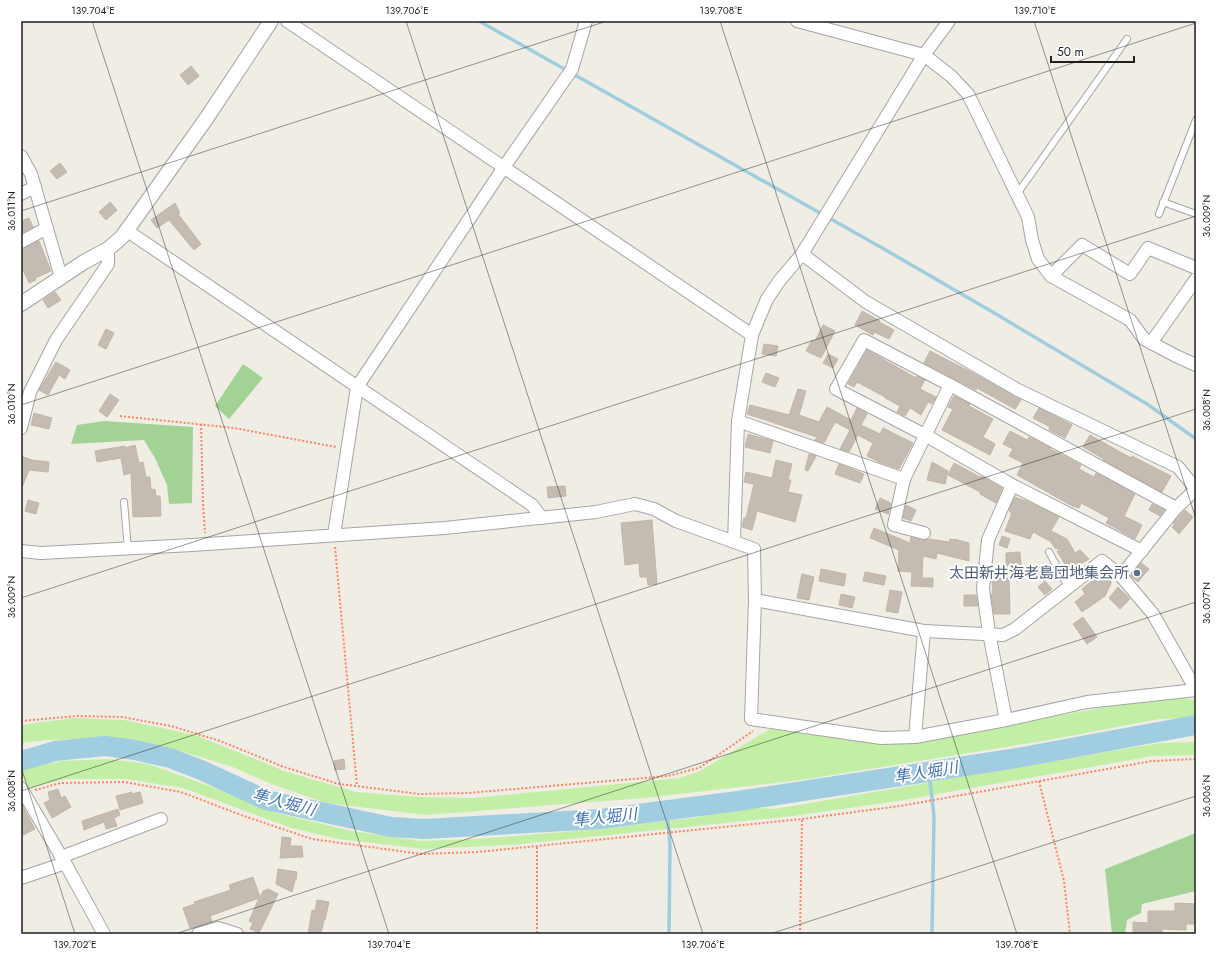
<svg xmlns="http://www.w3.org/2000/svg" width="1217" height="955" font-family="Jost,'Noto Sans JP',sans-serif">
	<rect width="100%" height="100%" fill="#f0ede4"/>
	<g fill="#c3eea6">
		<polygon points="1181,698 1196,700 1196,718 1159,719 1049,740 801,780 644,798 426,815 326,803 269,783 233,767 184,752 106,739 47,740 21,743 21,725 73,718 124,720 195,735 287,772 356,792 420,797 474,798 680,778 700,771 770,729 900,744 932,741 995,727 1134,702"/>
		<polygon points="1196,742 1196,755 1153,756 898,801 793,816 511,845 424,849 338,839 288,827 183,788 126,779 65,779 29,788 21,773 21,770 60,761 109,759 148,764 215,788 276,813 352,831 421,841 476,839 599,829 700,817 719,811 759,808 775,809 1112,751 1161,743"/>
	</g>
	<g fill="#a2d395">
		<polygon points="243,364 263,378 229,419 215,406"/>
		<polygon points="104,421 193,427 192,503 169,504 167,485 155,458 144,440 71,444 77,425"/>
		<polygon points="1196,833 1196,891 1142,904 1141,913 1127,920 1125,934 1112,934 1105,869"/>
	</g>
	<g fill="none" stroke-linecap="round" stroke-linejoin="round">
		<g stroke="#a1cde1" stroke-width="3.5">
			<polyline points="479,21 884,249 996,314 1147,404 1196,439"/>
			<polyline points="929,772 934,816 932,934"/>
			<polyline points="667,810 670,846 669,934"/>
		</g>
		<polyline stroke="#a1cde1" stroke-width="20" points="21,761 55,751 105,746 135,750 170,758 201,770 266,800 391,827 424,829 600,819 738,801 1011,759 1196,725"/>
	</g>
	<g fill="#c4bcb3" stroke="#c3b5a5">
		<polygon points="191,66 199,76 188,85 180,75"/>
		<polygon points="60,163 67,172 57,179 50,171"/>
		<polygon points="110,202 117,210 106,220 99,212"/>
		<polygon points="175,203 180,213 178,214 201,244 194,250 169,220 157,228 151,220"/>
		<polygon points="29,218 33,227 21,233 21,221"/>
		<polygon points="39,241 51,271 35,278 36,280 29,283 21,266 21,249"/>
		<polygon points="55,292 61,300 48,308 43,300"/>
		<polygon points="862,311 880,321 879,322 894,330 889,339 874,332 873,335 855,325"/>
		<polygon points="823,325 835,331 821,358 806,351 812,340 815,341"/>
		<polygon points="106,329 114,333 106,349 98,345"/>
		<polygon points="764,344 778,346 776,356 762,354"/>
		<polygon points="867,350 916,378 917,376 925,380 920,389 936,397 932,404 928,402 921,415 910,408 905,416 897,412 900,406 885,398 885,397 857,382 854,387 848,384"/>
		<polygon points="930,351 973,373 1021,400 1015,409 977,388 976,390 924,363"/>
		<polygon points="828,354 838,359 833,368 823,363"/>
		<polygon points="56,362 70,370 65,379 59,375 48,395 39,390"/>
		<polygon points="766,373 779,378 775,387 762,382"/>
		<polygon points="798,389 806,391 799,415 819,422 827,407 851,420 857,408 867,414 861,425 880,434 883,428 913,443 899,469 879,462 867,456 873,443 858,435 849,452 840,449 850,430 835,422 824,443 815,440 817,437 747,414 750,405 789,415"/>
		<polygon points="110,394 119,400 107,417 99,411"/>
		<polygon points="954,396 970,404 969,406 993,419 983,437 995,444 990,455 942,430 953,409 948,407"/>
		<polygon points="1039,408 1072,425 1065,438 1049,430 1050,427 1033,418"/>
		<polygon points="34,413 52,418 49,429 31,425"/>
		<polygon points="1010,431 1027,440 1029,437 1050,448 1050,449 1081,465 1079,469 1094,477 1096,473 1135,494 1124,516 1142,525 1135,539 1106,523 1109,518 1081,503 1079,508 1073,506 1074,507 1017,475 1023,463 1009,456 1013,449 1003,444"/>
		<polygon points="748,434 773,441 770,453 745,447"/>
		<polygon points="1090,435 1131,458 1132,456 1171,476 1162,492 1103,460 1104,459 1083,447"/>
		<polygon points="135,445 139,463 143,462 146,477 150,477 151,490 155,489 156,496 160,496 161,516 133,517 131,473 124,475 121,458 97,462 95,451 125,446 125,448"/>
		<polygon points="809,454 816,456 808,471 805,470"/>
		<polygon points="21,456 32,460 49,462 48,472 29,470 21,490"/>
		<polygon points="776,460 792,464 788,480 791,480 788,492 802,495 795,522 757,511 752,530 742,527 744,518 746,518 754,484 744,482 746,472 772,478"/>
		<polygon points="932,462 948,471 945,484 927,480"/>
		<polygon points="954,463 980,477 981,476 1002,488 996,503 980,494 980,492 948,475"/>
		<polygon points="839,464 864,474 860,483 835,474"/>
		<polygon points="565,486 566,496 548,498 547,487"/>
		<polygon points="1015,497 1028,502 1059,517 1051,531 1067,539 1075,553 1080,550 1089,559 1069,571 1057,551 1063,551 1055,548 1050,541 1033,532 1030,539 1005,531 1012,513 1010,512 1009,510"/>
		<polygon points="880,498 891,503 888,514 875,509"/>
		<polygon points="28,500 39,503 36,514 25,511"/>
		<polygon points="1152,504 1164,510 1160,516 1149,510"/>
		<polygon points="906,505 916,510 911,521 903,518"/>
		<polygon points="1185,510 1193,517 1179,534 1172,527 1175,524 1173,523"/>
		<polygon points="652,520 657,584 648,585 647,577 640,577 639,563 625,565 621,523"/>
		<polygon points="874,528 910,543 911,537 922,540 929,539 949,542 950,539 954,540 954,539 969,543 969,561 937,553 936,559 923,556 922,578 933,578 933,587 911,586 912,572 898,571 899,550 870,538"/>
		<polygon points="1002,536 1010,539 1007,548 999,545"/>
		<polygon points="1020,552 1021,566 1006,566 1006,553"/>
		<polygon points="1141,563 1149,569 1138,582 1131,576"/>
		<polygon points="821,569 846,574 844,586 819,581"/>
		<polygon points="1101,571 1111,581 1111,583 1105,596 1082,612 1075,602 1085,594 1082,589 1092,581 1090,580"/>
		<polygon points="865,572 886,576 884,585 863,581"/>
		<polygon points="802,574 814,577 809,600 797,598"/>
		<polygon points="1009,578 1010,614 994,614 991,594 993,594 992,579"/>
		<polygon points="1045,581 1052,589 1045,595 1038,587"/>
		<polygon points="1118,587 1130,599 1120,609 1109,598"/>
		<polygon points="890,590 902,592 898,613 886,611"/>
		<polygon points="841,594 855,597 852,608 839,605"/>
		<polygon points="964,595 976,595 978,606 964,606"/>
		<polygon points="1083,617 1097,637 1087,644 1073,624"/>
		<polygon points="344,759 345,769 335,770 334,761"/>
		<polygon points="58,789 61,798 65,796 71,807 52,818 44,803 50,800 48,792"/>
		<polygon points="132,792 132,794 140,792 143,803 120,810 116,796"/>
		<polygon points="21,803 35,829 21,836"/>
		<polygon points="118,809 120,815 114,818 117,826 106,829 104,822 84,830 82,821"/>
		<polygon points="282,837 291,838 290,846 302,846 303,857 280,858"/>
		<polygon points="278,869 297,872 296,880 295,880 292,892 276,884"/>
		<polygon points="253,877 260,897 263,891 268,889 278,894 259,933 250,929 253,923 249,921 259,898 210,916 212,921 190,928 183,908 195,904 194,902 231,890 229,885"/>
		<polygon points="317,900 329,902 325,920 324,920 321,934 308,934 312,910 315,911"/>
		<polygon points="1175,903 1196,904 1196,924 1186,924 1186,930 1162,929 1162,932 1149,932 1149,934 1133,934 1133,922 1148,923 1148,911 1175,911"/>
	</g>
	<g fill="none" stroke-linecap="round" stroke-linejoin="round">
		<g stroke="#a5a5a5" stroke-width="8">
			<g id="service">
				<polyline points="1017,194 1127,39"/>
				<polyline points="1163,202 1196,214"/>
				<polyline points="1159,214 1196,120"/>
				<polyline points="124,502 128,549"/>
				<polyline points="1049,552 1068,587"/>
			</g>
		</g>
		<g stroke="#a5a5a5" stroke-width="14">
			<g id="minor">
				<polyline points="287,21 752,335"/>
				<polyline points="797,21 924,55 951,76 968,94 1028,217 1032,240 1038,259 1051,276 1130,320 1144,339 1176,356 1196,365"/>
				<polyline points="21,156 31,174 61,277"/>
				<polyline points="21,194 35,187"/>
				<polyline points="126,230 532,505 542,518"/>
				<polyline points="21,242 47,228"/>
				<polyline points="802,254 866,302 1018,390 1178,467 1196,489"/>
				<polyline points="1051,276 1082,245 1130,274 1148,248 1196,268"/>
				<polyline points="1151,343 1196,279"/>
				<polyline points="738,421 904,479 950,385"/>
				<polyline points="21,428 30,392 56,340 108,264 108,249"/>
				<polyline points="904,479 894,525 924,533"/>
				<polyline points="334,535 357,387 504,167 572,69 586,21"/>
				<polyline points="734,542 738,421 752,335 767,299 780,280 802,254 924,55 949,21"/>
				<polyline points="21,551 41,553 192,545 445,528 596,512 635,504 654,509 676,521 754,549 755,600 751,719 881,738 915,737 1006,720 1087,702 1196,690 1153,614 1121,576 1176,508"/>
				<polyline points="1142,551 1012,485 925,435 836,389 864,340 950,385 1176,508 1196,489"/>
				<polyline points="755,600 924,631 1003,635 1015,629 1102,561 1121,576"/>
				<polyline points="1006,720 989,633 983,589 988,540 1012,485"/>
				<polyline points="915,737 924,631"/>
				<polyline points="21,788 65,863 104,934"/>
				<polyline points="61,857 161,819"/>
				<polyline points="21,878 65,863"/>
				<polyline points="198,934 218,928 237,934"/>
			</g>
		</g>
		<g stroke="#a5a5a5" stroke-width="16">
			<polyline id="tertiary" points="21,304 84,262 108,249 122,237 206,119 271,21"/>
		</g>
		<g stroke="#ff8366" stroke-width="2" stroke-dasharray="2 2" stroke-linecap="butt">
			<polyline points="120,416 234,428 336,447"/>
			<polyline points="201,424 203,504 205,533"/>
			<polyline points="335,547 357,786"/>
			<polyline points="21,721 77,716 122,717 171,726 220,741 284,767 339,784 420,794 468,793 668,776 699,768 753,731"/>
			<polyline points="1039,781 1064,881 1070,934"/>
			<polyline points="35,790 61,783 124,782 181,792 241,815 312,839 421,854 478,852 802,819 900,806 1152,761 1196,759"/>
			<polyline points="537,847 537,934"/>
			<polyline points="800,934 802,819"/>
		</g>
		<use href="#service" stroke="#fff" stroke-width="6"/>
		<use href="#minor" stroke="#fff" stroke-width="12"/>
		<use href="#tertiary" stroke="#fff" stroke-width="14"/>
	</g>
	<path fill="none" stroke="#1e1e1e" stroke-width="1" stroke-opacity="0.45" d="M92,21l297,913M406,21l297,913M720,21l297,913M1034,21l162,498M21,211l586,-190M21,405l1175,-382M21,598l1175,-382M21,767l54,167M21,791l1175,-382M175,934l1021,-332M770,934l426,-138"/>
	<circle fill="#5c6f8a" stroke="#fff" stroke-width="1.5" cx="1137" cy="573" r="4"/>
	<g text-anchor="middle" dominant-baseline="central" stroke-width="4" stroke-linejoin="round" paint-order="stroke">
		<g font-size="15" fill="#4e5e75" stroke="#fff" text-anchor="end">
			<text x="1129" y="573">太田新井海老島団地集会所</text>
		</g>
		<g font-size="16" font-style="italic" fill="#4372b6" stroke="#fff">
			<text transform="translate(926 772) rotate(-9)">隼人堀川</text>
			<text transform="translate(284 802) rotate(15)">隼人堀川</text>
			<text transform="translate(605 817) rotate(-6)">隼人堀川</text>
		</g>
	</g>
	<rect width="1217" height="955" fill="none" stroke="#ffffff" stroke-width="44"/>
	<path d="M1051 56v6h83v-6" fill="none" stroke="#1e1e1e" stroke-width="2"/>
	<text x="1057" y="56" font-size="12" fill="#1e1e1e" stroke="#ffffff" stroke-width="3" paint-order="stroke">50 m</text>
	<rect x="22" y="22" width="1173" height="911" fill="none" stroke="#1e1e1e" stroke-width="1.5"/>
	<g font-size="10" text-anchor="middle" fill="#1e1e1e">
		<text x="93" y="14">139.704°E</text>
		<text x="407" y="14">139.706°E</text>
		<text x="721" y="14">139.708°E</text>
		<text x="1035" y="14">139.710°E</text>
		<text transform="translate(11 211) rotate(-90)" y="4">36.011°N</text>
		<text transform="translate(1206 216) rotate(-90)" y="4">36.009°N</text>
		<text transform="translate(11 404) rotate(-90)" y="4">36.010°N</text>
		<text transform="translate(1206 410) rotate(-90)" y="4">36.008°N</text>
		<text transform="translate(11 597) rotate(-90)" y="4">36.009°N</text>
		<text transform="translate(1206 603) rotate(-90)" y="4">36.007°N</text>
		<text transform="translate(11 791) rotate(-90)" y="4">36.008°N</text>
		<text transform="translate(1206 796) rotate(-90)" y="4">36.006°N</text>
		<text x="75" y="948">139.702°E</text>
		<text x="389" y="948">139.704°E</text>
		<text x="703" y="948">139.706°E</text>
		<text x="1017" y="948">139.708°E</text>
	</g>
</svg>
